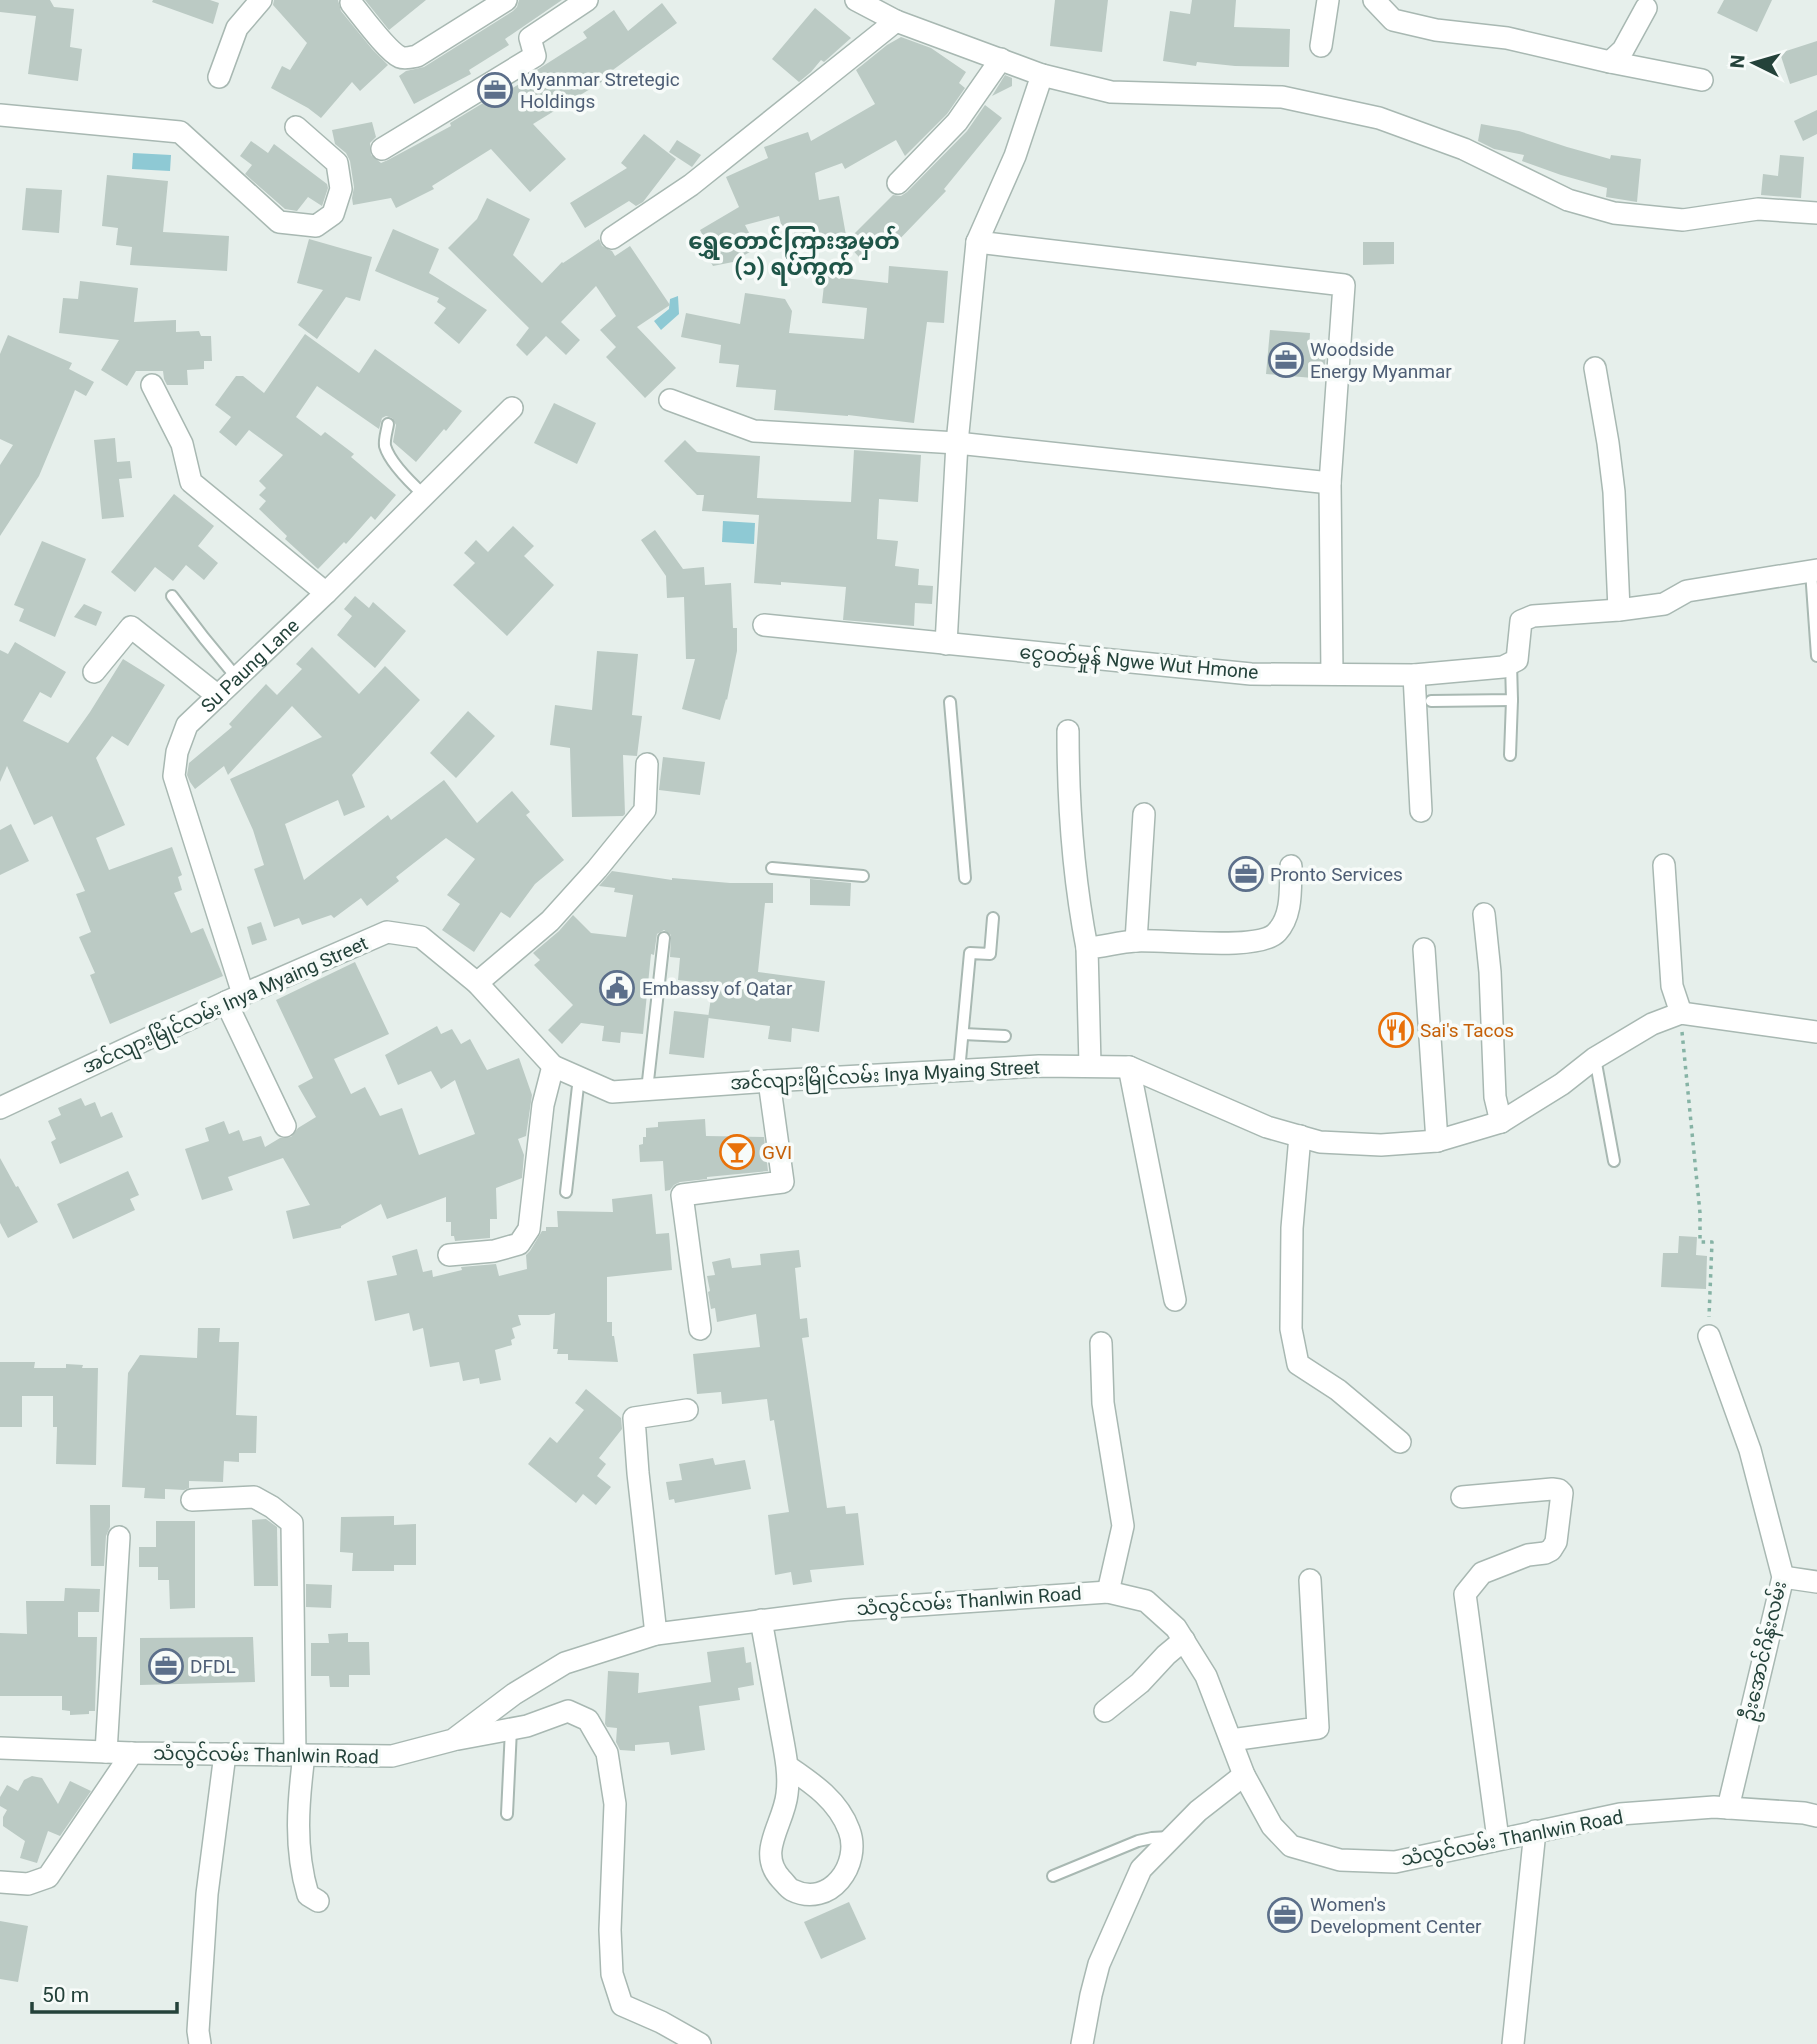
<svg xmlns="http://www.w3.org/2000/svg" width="1817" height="2044" font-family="Roboto,'Noto Sans Myanmar',sans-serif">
	<rect width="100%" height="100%" fill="#e6efeb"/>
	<g fill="#8ec9d4">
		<polygon points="133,153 171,155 170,171 132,169"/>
		<polygon points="678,296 679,314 661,330 654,321 669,309 670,299"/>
		<polygon points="723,521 755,523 754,544 722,542"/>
	</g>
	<g fill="#bbcac4">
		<polygon points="0,0 50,0 54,7 74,9 70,47 82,49 78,81 28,74 36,16 0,12"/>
		<polygon points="153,0 210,0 219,3 213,24 152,2"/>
		<polygon points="274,0 338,0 341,11 372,49 388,65 360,91 352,82 321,118 308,108 271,88 282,66 290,70 307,43 273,5"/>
		<polygon points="365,0 426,0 389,30"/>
		<polygon points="519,0 562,0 505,39 509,45 469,70 471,74 414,104 399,76 406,71 424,67 513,11 517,7"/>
		<polygon points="1055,0 1108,0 1102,52 1050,46"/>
		<polygon points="1192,0 1236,0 1234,27 1290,29 1289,67 1235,66 1197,62 1196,66 1163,61 1170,11 1190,14"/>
		<polygon points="1724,0 1772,0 1757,32 1717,13"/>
		<polygon points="662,3 677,23 606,75 608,78 533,124 566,159 530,192 491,149 432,186 434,189 396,208 391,198 353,205 352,198 354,187 350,161 346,153 335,144 332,130 372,122 376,137 370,143 371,155 381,163 388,160 451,126 450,123 498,94 499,96 531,77 529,75 587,38 583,32 614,10 628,31"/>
		<polygon points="815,8 851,38 824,62 821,60 811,72 799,82 772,59"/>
		<polygon points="901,37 931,48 966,72 959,83 965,88 947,114 905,156 896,140 845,169 842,163 815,173 819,200 839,196 847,241 893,195 901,196 907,192 967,131 985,105 1002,118 944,189 946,191 891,248 893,225 859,257 846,243 847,241 803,249 801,241 796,242 793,226 782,228 779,216 745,225 757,248 741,257 743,260 713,266 699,241 704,238 700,230 739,207 726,177 768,158 764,147 808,132 811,141 875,104 856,70 887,45"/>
		<polygon points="1817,41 1817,75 1790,84 1780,53"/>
		<polygon points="1005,75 1012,78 1012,86 992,96"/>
		<polygon points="1817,110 1817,134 1803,141 1794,121"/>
		<polygon points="1481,124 1519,131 1567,147 1610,159 1611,155 1641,159 1637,202 1606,197 1607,188 1561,175 1522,161 1524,155 1494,149 1478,141"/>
		<polygon points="644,134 676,159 643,202 636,206 629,201 585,228 570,203 627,168 621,163"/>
		<polygon points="677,140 701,155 692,167 669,152"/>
		<polygon points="251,141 268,153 274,144 327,184 328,188 322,206 308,197 297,211 285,209 245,174 252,165 240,156"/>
		<polygon points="1780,155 1804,157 1801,198 1761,195 1763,174 1778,176"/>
		<polygon points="107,175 168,181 163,232 229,236 227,271 130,265 132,247 116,245 118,228 102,226"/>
		<polygon points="26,188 62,190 59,233 22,230"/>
		<polygon points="487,198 530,219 513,255 542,283 562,262 563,263 599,239 602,246 612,251 615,256 630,246 670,305 637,327 676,368 645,398 606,357 616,347 600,330 616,316 596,286 561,322 580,340 566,355 546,336 527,356 516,345 529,328 448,248 477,219"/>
		<polygon points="393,229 439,249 429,273 487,310 459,344 434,323 446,308 437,302 439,298 375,271"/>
		<polygon points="309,239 372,257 360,301 346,297 317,339 298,325 323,290 297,283"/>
		<polygon points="1363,242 1394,242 1394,264 1363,265"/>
		<polygon points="889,266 948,271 944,323 927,322 914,423 848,415 848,416 774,410 776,390 736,387 739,365 719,363 721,345 681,337 686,313 740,324 745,293 785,299 792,311 789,333 864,339 867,308 822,303 825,276 888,283"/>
		<polygon points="80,281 138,288 134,322 176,320 176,332 199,331 201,336 211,336 212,361 204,361 204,369 187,370 188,385 167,385 164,379 163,371 136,371 127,386 101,370 119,340 59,333 63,298 78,299"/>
		<polygon points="1270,330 1310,333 1309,350 1326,352 1324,379 1266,374"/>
		<polygon points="305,334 359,373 375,349 462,411 446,431 444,429 416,462 393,442 396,425 392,418 386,416 382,418 379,429 317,386 296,417 321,436 325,432 354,454 351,457 396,495 375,520 371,516 346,544 344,542 318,569 285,539 287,536 259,509 266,501 259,495 266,488 259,481 283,455 249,430 236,446 219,432 231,417 215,405 236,376 243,376 264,393"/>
		<polygon points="8,335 72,363 69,369 94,382 86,396 75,390 39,476 0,536 0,465 13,445 0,439 0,354"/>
		<polygon points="554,403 596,423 577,464 534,443"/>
		<polygon points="115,438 117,462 130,461 132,478 119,479 124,517 102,519 94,440"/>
		<polygon points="685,440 697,452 760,456 757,498 851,502 854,450 921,455 918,502 879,499 877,539 898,541 895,566 919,569 918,585 933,586 932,604 915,603 914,626 843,620 846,587 781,582 781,585 754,583 759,515 702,511 704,495 697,495 664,461"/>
		<polygon points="174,494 214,526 198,546 218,563 204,580 186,565 173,581 155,567 135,592 111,572"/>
		<polygon points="513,526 534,546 524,556 554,585 507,636 453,585 475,563 464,553 476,540 488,552"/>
		<polygon points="655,530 683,569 704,567 705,585 731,583 733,628 737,628 737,651 727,700 726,699 720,720 682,709 695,659 686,659 684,597 667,598 666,576 641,540"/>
		<polygon points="42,541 86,559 55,637 19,621 24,609 14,605"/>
		<polygon points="355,596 369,608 373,602 406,631 375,668 337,635 352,616 344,609"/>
		<polygon points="84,604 102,612 96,626 74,617"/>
		<polygon points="15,642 66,672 51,698 40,692 23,721 68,743 90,712 123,659 165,685 128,746 112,736 96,758 125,825 96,838 109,870 172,847 182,875 178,877 182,890 174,893 191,933 203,928 223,976 110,1024 90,975 95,973 79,937 91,932 76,894 85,891 52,816 34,825 7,766 0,782 0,650 8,654"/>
		<polygon points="312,647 359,694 385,666 420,700 352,775 365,807 344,816 338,800 285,824 304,880 388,815 391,820 444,780 477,823 512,791 530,812 526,815 564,860 535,884 510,918 501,912 474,952 442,930 460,904 447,895 475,859 446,838 396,877 399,881 367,906 361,898 334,918 331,915 302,925 299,918 274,927 254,869 264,865 253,830 230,779 322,737 292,706 228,775 224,766 195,789 190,782 187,775 189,763 232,727 229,724 266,684 277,695 302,669 296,664"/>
		<polygon points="597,651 638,654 632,715 642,716 637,756 623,755 625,814 623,816 572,817 570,748 550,745 555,705 592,710"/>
		<polygon points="468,711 495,736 456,778 430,753"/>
		<polygon points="663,757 705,762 700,795 659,790"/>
		<polygon points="11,824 29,861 0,875 0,830"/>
		<polygon points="612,871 672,880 672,878 730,883 773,883 773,903 765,903 758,972 825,981 819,1032 792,1028 791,1042 768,1039 770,1026 708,1018 713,984 678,980 680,958 670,957 671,935 664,930 657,934 654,955 651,954 643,1034 621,1032 620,1043 602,1041 604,1026 581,1023 562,1044 548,1030 573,1005 534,965 540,960 533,953 559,931 573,915 591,933 626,937 633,895 614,892 615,888 599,886"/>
		<polygon points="810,879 851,883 850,906 810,905"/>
		<polygon points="261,922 267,940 252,945 247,927"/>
		<polygon points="355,962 389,1034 334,1059 351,1094 365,1087 380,1116 402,1108 419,1155 475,1134 455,1080 441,1089 431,1071 398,1085 385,1055 437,1026 441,1034 452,1029 461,1044 470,1039 487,1070 519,1058 532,1095 526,1136 518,1139 524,1155 522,1178 496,1188 497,1219 490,1219 490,1238 455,1241 454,1236 451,1236 451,1222 446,1222 446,1197 387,1219 381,1204 341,1226 341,1228 293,1239 286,1211 310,1205 283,1158 228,1177 233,1190 202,1200 185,1149 209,1141 205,1128 224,1121 229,1134 239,1130 243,1141 261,1136 265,1147 280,1138 291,1137 298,1128 316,1117 298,1086 313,1078 276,1000"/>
		<polygon points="674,1011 709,1015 704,1058 669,1054"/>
		<polygon points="81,1098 85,1106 95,1102 101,1117 112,1112 123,1137 60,1164 51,1142 56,1139 48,1121 61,1115 58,1108"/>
		<polygon points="705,1119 706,1136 764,1137 768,1171 707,1177 707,1179 680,1182 674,1185 670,1190 665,1191 663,1161 640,1162 639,1145 643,1144 643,1137 646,1137 646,1128 658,1127 658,1122"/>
		<polygon points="0,1158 16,1187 18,1186 38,1222 8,1238 0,1223"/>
		<polygon points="128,1171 139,1195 130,1199 135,1210 73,1239 57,1204"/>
		<polygon points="652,1194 656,1234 669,1233 672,1270 607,1277 607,1322 612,1322 612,1336 614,1336 618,1362 568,1360 568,1354 557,1354 558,1349 553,1349 555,1313 549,1315 518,1315 521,1325 512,1328 515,1338 511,1340 512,1345 495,1350 501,1380 480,1384 479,1378 463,1381 459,1362 430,1367 423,1328 413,1331 409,1313 375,1321 367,1281 397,1275 392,1256 417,1249 423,1272 432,1270 433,1277 462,1270 461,1267 496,1264 499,1276 527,1269 526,1255 530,1251 542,1231 546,1231 546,1227 558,1227 557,1211 613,1212 612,1199"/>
		<polygon points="1679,1236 1697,1237 1696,1255 1707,1256 1706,1289 1661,1287 1663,1253 1678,1253"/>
		<polygon points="799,1250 801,1267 795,1268 800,1319 807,1318 809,1337 802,1338 827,1508 845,1506 846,1514 858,1513 864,1565 810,1570 812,1582 793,1585 791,1572 775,1575 768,1515 789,1512 774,1420 770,1421 767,1399 722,1404 721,1392 697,1394 693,1354 760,1347 756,1314 717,1322 715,1308 711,1309 708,1292 710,1291 707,1276 715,1275 712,1262 730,1258 732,1268 761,1265 760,1254"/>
		<polygon points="198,1328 220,1328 219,1342 239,1342 236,1415 257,1416 256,1453 239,1453 239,1462 224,1461 223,1482 189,1481 189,1488 184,1490 165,1489 165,1499 144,1498 145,1488 122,1487 128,1373 140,1355 197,1358"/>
		<polygon points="0,1362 35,1362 34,1368 66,1368 66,1364 83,1365 82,1368 98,1368 96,1465 56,1464 57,1427 53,1427 53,1396 22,1396 22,1427 0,1427"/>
		<polygon points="586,1389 621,1418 622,1429 599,1458 606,1464 597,1476 611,1487 596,1505 583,1494 576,1503 528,1464 550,1437 557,1443 584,1410 575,1403"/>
		<polygon points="713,1458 715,1465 745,1460 751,1489 675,1503 674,1499 669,1500 666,1482 682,1480 679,1464"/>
		<polygon points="90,1505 110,1505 110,1527 106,1536 104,1566 91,1566"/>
		<polygon points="394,1516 394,1525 416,1524 416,1565 394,1565 394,1571 352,1571 353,1553 340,1552 341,1517"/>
		<polygon points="266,1519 277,1527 278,1586 254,1586 252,1520"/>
		<polygon points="156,1521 195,1521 195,1608 170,1609 169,1580 158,1580 158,1567 139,1567 139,1547 156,1547"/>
		<polygon points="306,1584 332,1585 331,1608 306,1607"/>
		<polygon points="65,1588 100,1589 99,1612 78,1612 78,1637 97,1637 95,1711 89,1711 89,1714 70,1715 70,1711 62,1710 62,1696 0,1696 0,1633 27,1634 26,1601 64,1601"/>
		<polygon points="348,1633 348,1642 369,1642 370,1675 349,1675 349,1687 330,1687 329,1676 311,1676 311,1643 329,1643 328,1634"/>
		<polygon points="253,1637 255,1682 140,1685 140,1638"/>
		<polygon points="744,1647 746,1663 751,1662 754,1685 738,1688 740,1700 699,1706 705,1750 671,1755 669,1742 635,1745 635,1751 620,1750 616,1742 617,1728 607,1727 605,1724 608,1671 639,1673 638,1693 711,1682 707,1652"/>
		<polygon points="32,1776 42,1778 58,1804 70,1781 91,1791 60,1836 48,1831 37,1863 20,1858 25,1841 3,1826 3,1817 7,1810 0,1806 0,1797 7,1785 18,1791 24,1780"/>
		<polygon points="849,1902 866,1939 821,1959 804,1922"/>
		<polygon points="0,1921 28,1926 18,1982 0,1979"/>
	</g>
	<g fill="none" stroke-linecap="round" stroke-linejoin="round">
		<g stroke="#a8b8b2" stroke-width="14">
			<g id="service">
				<path d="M388,424c-1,7 -4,15 -3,22 5,17 27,38 39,49"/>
				<polyline points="1811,571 1817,656"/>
				<polyline points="172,596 204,638 237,678"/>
				<polyline points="1431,701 1512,700 1511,663"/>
				<polyline points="950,702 965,878"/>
				<polyline points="1510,755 1512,700"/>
				<polyline points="772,868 863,876"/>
				<polyline points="963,1034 1005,1036"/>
				<polyline points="1595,1058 1614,1161"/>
				<polyline points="959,1071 970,953 990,954 993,918"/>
				<polyline points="647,1090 664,938"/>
				<polyline points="566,1192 579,1077"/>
				<polyline points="507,1814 511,1729"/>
				<polyline points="1053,1876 1138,1841 1152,1838 1169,1837"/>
			</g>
		</g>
		<g stroke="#a8b8b2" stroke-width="24">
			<g id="minor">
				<polyline points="856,0 896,21 1042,75 1111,92 1282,97 1379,118 1464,149 1568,200 1614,213 1683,220 1758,209 1817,213"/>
				<polyline points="1374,0 1393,20 1436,30 1507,38 1610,62 1702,80"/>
				<path d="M351,3c10,12 36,48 49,54 5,2 12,0 17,-1l89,-56"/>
				<polyline points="1321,46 1328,0"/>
				<polyline points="1610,62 1623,50 1646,8"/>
				<polyline points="219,77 237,28 261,0"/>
				<polyline points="0,115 180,132 279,222 316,226 333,214 341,189 337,163 296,127"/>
				<polyline points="382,149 535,56 530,38 587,0"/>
				<polyline points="898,183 957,122 1001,59"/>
				<polyline points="612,238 691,185 896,21"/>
				<polyline points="977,242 1344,285 1330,483 1332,674"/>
				<polyline points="1595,368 1608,443 1614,492 1619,610"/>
				<polyline points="152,385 182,444 191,482 326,593"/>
				<polyline points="670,400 754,431 957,443 1330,483"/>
				<polyline points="764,625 1251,674 1414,675 1503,667 1517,660 1521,621 1533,616 1619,610 1664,604 1687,591 1817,570"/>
				<polyline points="946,644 957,443 977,242 1015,156 1042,75"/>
				<polyline points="94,672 131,627 218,696"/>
				<polyline points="1414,675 1421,811"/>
				<path d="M1068,731c0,73 5,145 19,217"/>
				<polyline points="1664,865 1672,986 1681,1013"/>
				<polyline points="1484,914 1490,972 1495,1097 1501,1122"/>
				<polyline points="1136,941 1144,814"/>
				<polyline points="1424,949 1437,1141"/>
				<polyline points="477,983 550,921 597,869 645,810 647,764"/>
				<path id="s1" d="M243,994l-69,-218 3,-24 10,-27 139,-132 186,-185"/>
				<polyline points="226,1002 285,1126"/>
				<path d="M1090,1065l-3,-117c16,-1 32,-6 48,-7 29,-2 125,11 142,-9 16,-17 13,-44 14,-66"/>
				<polyline points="1129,1067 1175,1300"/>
				<polyline points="0,1108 226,1002 387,932 421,937 477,983 553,1066 612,1092 769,1081 1039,1066 1129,1067 1267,1127 1320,1142 1381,1145 1437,1141 1501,1122 1562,1084 1595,1058 1652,1024 1681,1013 1817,1032"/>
				<polyline points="1300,1136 1292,1228 1291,1329 1298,1364 1338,1390 1400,1442"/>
				<polyline points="449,1255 494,1251 519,1244 529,1229 543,1105 553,1066"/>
				<polyline points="700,1329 682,1195 783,1182 769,1081"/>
				<polyline points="1709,1336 1750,1450 1783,1577 1728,1808"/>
				<polyline points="1101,1343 1103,1403 1123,1526 1108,1592"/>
				<polyline points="1462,1497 1552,1489 1559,1490 1562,1493 1556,1542 1551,1550 1545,1553 1528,1555 1482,1573 1465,1594 1498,1839"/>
				<polyline points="192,1500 254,1497 272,1507 292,1523 295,1755"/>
				<polyline points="1783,1577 1817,1582"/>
				<path d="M761,1620c6,35 13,70 19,105 4,23 10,47 7,69 -3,30 -31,58 -6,85 4,4 7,9 11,11 38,19 70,-26 57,-60 -11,-30 -37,-47 -62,-64"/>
				<polyline points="656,1634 638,1473 634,1418 687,1410"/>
				<polyline points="1105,1711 1140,1683 1166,1655 1184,1640"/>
				<polyline points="458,1739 527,1726 568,1711 588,1720 607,1753 615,1804 610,1930 612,1974 622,2005 661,2022 700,2044"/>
				<polyline points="1231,1740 1318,1728 1310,1580"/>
				<polyline points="0,1748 132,1753 392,1756 453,1740 514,1694 565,1663 656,1634 846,1610 1108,1592 1146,1601 1176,1628 1206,1676 1244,1775 1272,1826 1291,1846 1340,1860 1395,1862 1620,1814 1714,1807 1804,1813 1817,1816"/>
				<polyline points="106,1752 119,1537"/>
				<path d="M304,1755c-6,48 -10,93 4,140l10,6"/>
				<polyline points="0,1882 28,1884 48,1877 132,1753"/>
				<polyline points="200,2044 198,2031 207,1894 225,1754"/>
				<polyline points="1082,2044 1091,1995 1099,1964 1141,1869 1198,1811 1244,1775"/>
				<polyline points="1513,2044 1535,1831"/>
			</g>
		</g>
		<polyline stroke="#86b3a5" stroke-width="3.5" stroke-dasharray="3.5 5" stroke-linecap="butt" points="1682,1032 1700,1213 1700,1242 1712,1242 1709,1317"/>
		<use href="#service" stroke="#fff" stroke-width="10"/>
		<use href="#minor" stroke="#fff" stroke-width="21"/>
	</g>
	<defs>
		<g id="office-ring" transform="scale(1.75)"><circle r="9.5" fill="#f7fbf9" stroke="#5c6f8a" stroke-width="1.5"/><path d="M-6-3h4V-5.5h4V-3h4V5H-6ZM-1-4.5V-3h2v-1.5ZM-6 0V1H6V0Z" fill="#5c6f8a"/></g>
		<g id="civic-ring" transform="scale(1.75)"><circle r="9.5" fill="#f7fbf9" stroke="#5c6f8a" stroke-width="1.5"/><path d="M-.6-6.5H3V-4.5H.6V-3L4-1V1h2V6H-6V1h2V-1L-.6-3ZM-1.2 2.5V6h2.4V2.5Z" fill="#5c6f8a"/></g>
		<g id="restaurant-ring" transform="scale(1.75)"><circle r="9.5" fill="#f7fbf9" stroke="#e8710a" stroke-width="1.5"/><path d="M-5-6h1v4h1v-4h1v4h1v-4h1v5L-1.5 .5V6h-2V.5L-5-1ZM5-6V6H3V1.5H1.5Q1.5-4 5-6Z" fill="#e8710a"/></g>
		<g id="bar-ring" transform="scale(1.75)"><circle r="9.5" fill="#f7fbf9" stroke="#e8710a" stroke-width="1.5"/><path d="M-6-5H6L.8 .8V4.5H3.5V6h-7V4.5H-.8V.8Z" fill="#e8710a"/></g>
	</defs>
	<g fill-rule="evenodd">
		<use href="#office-ring" x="495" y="90"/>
		<use href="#office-ring" x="1286" y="360"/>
		<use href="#office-ring" x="1246" y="874"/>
		<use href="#civic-ring" x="617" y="988"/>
		<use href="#restaurant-ring" x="1396" y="1030"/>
		<use href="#bar-ring" x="737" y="1152"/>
		<use href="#office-ring" x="166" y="1666"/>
		<use href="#office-ring" x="1285" y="1915"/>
	</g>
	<g text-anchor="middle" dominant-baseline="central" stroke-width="7" stroke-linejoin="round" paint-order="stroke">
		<g font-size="19" fill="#4e5e75" stroke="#f7fbf9" text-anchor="start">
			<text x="520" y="79">Myanmar Stretegic<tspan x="520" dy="22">Holdings</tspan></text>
			<text x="1310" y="349">Woodside<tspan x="1310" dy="22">Energy Myanmar</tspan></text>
			<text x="1270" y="874">Pronto Services</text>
			<text x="642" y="988">Embassy of Qatar</text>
			<text x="190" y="1666">DFDL</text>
			<text x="1310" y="1904">Women's<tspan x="1310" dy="22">Development Center</tspan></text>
		</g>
		<g font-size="19" fill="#24423a" stroke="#f7fbf9">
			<text transform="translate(1139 662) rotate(5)">ငွေဝတ်မှုန် Ngwe Wut Hmone</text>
			<text stroke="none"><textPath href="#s1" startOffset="368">Su Paung Lane</textPath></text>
			<text transform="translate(225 1005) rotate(-24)">အင်လျားမြိုင်လမ်း Inya Myaing Street</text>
			<text transform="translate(885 1075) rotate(-3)">အင်လျားမြိုင်လမ်း Inya Myaing Street</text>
			<text transform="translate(969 1601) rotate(-4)">သံလွင်လမ်း Thanlwin Road</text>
			<text transform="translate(1764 1651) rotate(-77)">ဦးအောင်ဂိန်းလမ်း</text>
			<text transform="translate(266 1755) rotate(1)">သံလွင်လမ်း Thanlwin Road</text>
			<text transform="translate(1512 1838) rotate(-11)">သံလွင်လမ်း Thanlwin Road</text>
		</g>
		<g font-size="19" fill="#c56008" stroke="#f7fbf9" text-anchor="start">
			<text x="1420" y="1030">Sai's Tacos</text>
			<text x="762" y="1152">GVI</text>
		</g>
		<g font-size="23" font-weight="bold" fill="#1f5548" stroke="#f7fbf9">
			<text x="794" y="241">ရွှေတောင်ကြားအမှတ်<tspan x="794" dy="26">(၁) ရပ်ကွက်</tspan></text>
		</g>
	</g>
	<g transform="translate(1754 63) rotate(275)" stroke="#f7fbf9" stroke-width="5" paint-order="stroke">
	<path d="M0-5L12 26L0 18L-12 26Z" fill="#24423a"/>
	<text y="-10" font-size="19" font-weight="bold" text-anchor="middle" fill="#24423a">N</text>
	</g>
	<path d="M32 2002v10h145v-10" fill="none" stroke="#24423a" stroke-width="3.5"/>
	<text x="42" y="2002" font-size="21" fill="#24423a" stroke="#f7fbf9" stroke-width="5" paint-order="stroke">50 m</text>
</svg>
